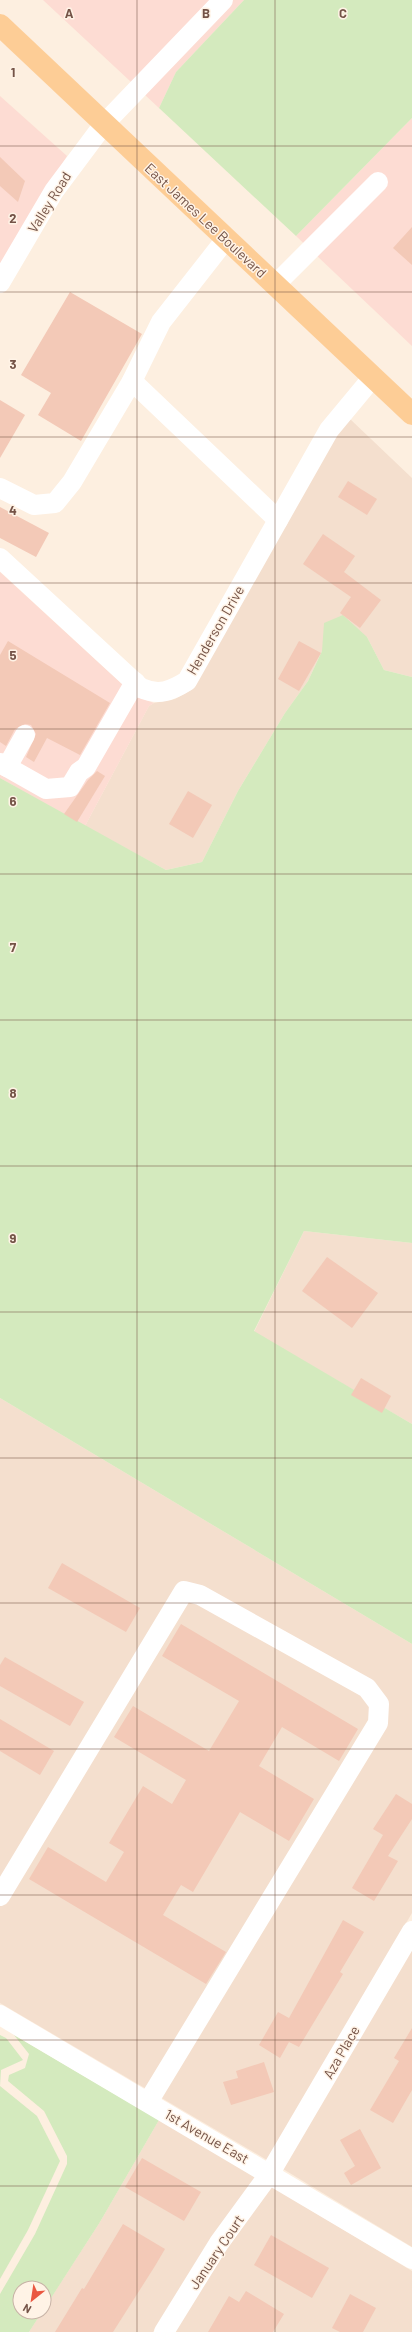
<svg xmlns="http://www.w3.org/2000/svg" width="412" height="2332" font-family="Barlow,sans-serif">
	<rect width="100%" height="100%" fill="#fdefe0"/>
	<g fill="#f4dfce">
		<polygon points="350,419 412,478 412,677 384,670 367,637 322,651 308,681 285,713 238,791 202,862 166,870 85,826 149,706 154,703 175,699 191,690 336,435"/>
		<polygon points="304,1231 412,1243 412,1424 254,1332"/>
		<polygon points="0,1398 412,1644 412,1913 267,2160 0,2003"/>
		<polygon points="412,1948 412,2247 283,2169"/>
		<polygon points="159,2120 256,2177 212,2238 153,2332 29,2332 100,2222"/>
		<polygon points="271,2186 412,2271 412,2332 174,2332 227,2249"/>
	</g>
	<g fill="#fddcd3">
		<polygon points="43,0 244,0 176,72 159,108"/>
		<polygon points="0,96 67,156 0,266"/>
		<polygon points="412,118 412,346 296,236"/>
		<polygon points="0,572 135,696 154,703 149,706 85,826 0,778"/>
	</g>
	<g fill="#d4eabe">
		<polygon points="244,0 412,0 412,118 296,236 159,108 176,72"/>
		<polygon points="343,615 367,637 384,670 412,677 412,1243 304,1231 254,1331 412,1424 412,1644 0,1398 0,778 166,870 202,862 238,791 285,713 308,681 322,651 324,623"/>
		<polygon points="0,2035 6,2038 23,2060 1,2070 0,2086"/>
		<polygon points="14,2035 159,2120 100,2222 44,2309 44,2288 20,2288 20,2312 42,2312 29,2332 0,2332 0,2294 35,2234 67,2164 67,2156 44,2111 8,2081 9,2075 25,2068 29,2054"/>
		<polygon points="0,2086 37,2116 60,2161 28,2230 0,2279"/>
	</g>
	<g fill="#f3c9b7">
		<polygon points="0,157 25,181 18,202 0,186"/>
		<polygon points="412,227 412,265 393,248"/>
		<polygon points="70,292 142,334 81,441 38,415 51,393 21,375"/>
		<polygon points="0,400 25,415 0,458"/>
		<polygon points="348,481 377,499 367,515 338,497"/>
		<polygon points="0,507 49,533 36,557 0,538"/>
		<polygon points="323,534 355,556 344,572 381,600 360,628 340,613 351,597 303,564"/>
		<polygon points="8,641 110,703 80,755 47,738 34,762 26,757 36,734 31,725 25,724 15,729 6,746 0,742 0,655"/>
		<polygon points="299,641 321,653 299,691 278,679"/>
		<polygon points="97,771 105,776 77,822 64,814 88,780"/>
		<polygon points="188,791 212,805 193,838 169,824"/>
		<polygon points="327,1257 378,1293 352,1328 302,1291"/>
		<polygon points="361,1378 391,1396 382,1413 351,1395"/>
		<polygon points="62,1563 140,1608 126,1632 48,1588"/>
		<polygon points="181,1624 358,1729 339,1761 282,1727 259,1766 314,1799 289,1841 240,1812 193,1892 181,1885 163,1915 226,1952 206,1984 29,1879 48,1847 106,1882 124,1852 109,1843 143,1786 172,1804 186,1780 114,1737 133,1706 209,1751 239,1701 162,1656"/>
		<polygon points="5,1657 84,1702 70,1726 0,1686 0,1665"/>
		<polygon points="0,1719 54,1751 40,1775 0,1751"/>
		<polygon points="396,1794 412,1804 412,1819 388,1856 398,1861 374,1901 352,1888 383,1835 373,1829"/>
		<polygon points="343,1920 364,1932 340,1972 343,1974 299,2047 289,2042 280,2058 259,2045 278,2012 289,2018"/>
		<polygon points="412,2028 412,2090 393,2123 370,2110 399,2061 394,2058"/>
		<polygon points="264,2062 274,2092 231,2105 223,2082 238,2078 236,2071"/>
		<polygon points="360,2129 381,2168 351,2185 344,2173 355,2166 340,2140"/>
		<polygon points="142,2158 201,2192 184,2221 125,2187"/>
		<polygon points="123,2224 165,2249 155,2266 113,2332 55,2332 82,2288 84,2289"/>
		<polygon points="271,2235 329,2268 312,2298 254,2265"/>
		<polygon points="246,2291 284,2314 273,2332 208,2332 229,2296 239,2302"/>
		<polygon points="350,2294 376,2308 363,2332 340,2332 332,2328"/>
	</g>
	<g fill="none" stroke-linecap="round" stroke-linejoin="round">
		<g stroke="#fff" stroke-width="20">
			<polyline points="0,283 54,191 104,124 223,0"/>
			<polyline points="275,285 378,182"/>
			<polyline points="132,381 278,520"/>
			<polyline points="0,488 34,505 55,503 72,482 132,381 161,322 226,239"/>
			<path d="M0,558l141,130c18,8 30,3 46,-7l142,-251 44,-53"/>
			<polyline points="0,763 46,789 70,787 79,772 86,767 135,682"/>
			<polyline points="7,767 25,735"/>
			<polyline points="0,1896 184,1591 200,1595 367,1688 379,1704 378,1723 148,2102"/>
			<polyline points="0,2015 412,2259"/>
			<polyline points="164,2332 219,2243 270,2173 412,1931"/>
		</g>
		<polyline stroke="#fdcd96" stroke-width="22" points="0,25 412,414"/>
	</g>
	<path fill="none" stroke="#745347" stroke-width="1" stroke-opacity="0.55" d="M137,0v2332M275,0v2332M0,146h412M0,292h412M0,437h412M0,583h412M0,729h412M0,874h412M0,1020h412M0,1166h412M0,1312h412M0,1458h412M0,1603h412M0,1749h412M0,1895h412M0,2040h412M0,2186h412"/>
	<g text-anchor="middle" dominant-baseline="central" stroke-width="3" stroke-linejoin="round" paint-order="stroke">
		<g font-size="14" fill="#745347" stroke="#fff3e6">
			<text transform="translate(49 202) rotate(-58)">Valley Road</text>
			<text transform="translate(206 220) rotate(43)">East James Lee Boulevard</text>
			<text transform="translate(215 630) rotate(-60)">Henderson Drive</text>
			<text transform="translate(341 2052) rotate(-60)">Aza Place</text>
			<text transform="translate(207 2136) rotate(30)">1st Avenue East</text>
			<text transform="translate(216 2252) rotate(-56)">January Court</text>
		</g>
	</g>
	<g font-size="13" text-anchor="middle" font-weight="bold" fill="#745347" stroke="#fff3e6" stroke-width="3" stroke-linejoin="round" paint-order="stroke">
		<text x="69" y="18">A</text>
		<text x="206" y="18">B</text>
		<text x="343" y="18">C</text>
		<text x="13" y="77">1</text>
		<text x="13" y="223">2</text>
		<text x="13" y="369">3</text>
		<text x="13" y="515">4</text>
		<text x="13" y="660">5</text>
		<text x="13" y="806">6</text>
		<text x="13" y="952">7</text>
		<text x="13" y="1098">8</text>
		<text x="13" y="1243">9</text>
	</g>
	<g transform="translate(32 2300) rotate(210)"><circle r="19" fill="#fff3e6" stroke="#c7b3a6"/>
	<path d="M0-3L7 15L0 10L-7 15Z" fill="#ea5741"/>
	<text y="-6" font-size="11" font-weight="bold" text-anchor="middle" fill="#745347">N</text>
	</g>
</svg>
